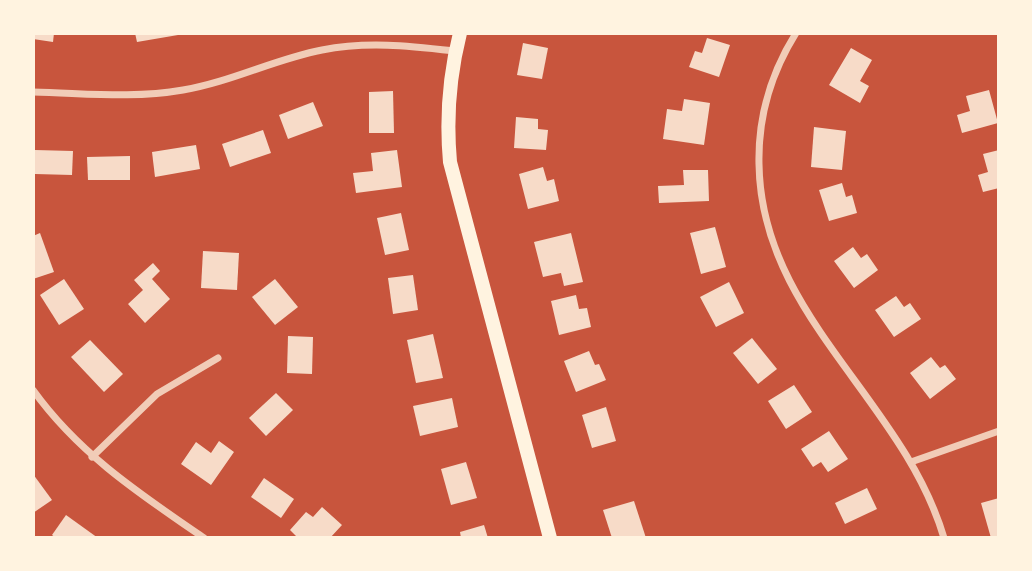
<svg xmlns="http://www.w3.org/2000/svg" width="1032" height="571" font-family="'Archivo Narrow',sans-serif">
	<rect width="100%" height="100%" fill="#c8553d"/>
	<g fill="#f7dbc8">
		<polygon points="33,33 54,33 53,42 33,39"/>
		<polygon points="135,33 178,33 178,35 137,42"/>
		<polygon points="707,38 730,45 719,77 689,67 695,51 702,53"/>
		<polygon points="523,43 548,48 542,79 517,75"/>
		<polygon points="851,48 872,60 860,81 869,86 860,103 829,85"/>
		<polygon points="989,90 998,123 962,133 957,115 970,111 966,96"/>
		<polygon points="393,91 394,133 369,133 369,92"/>
		<polygon points="684,99 710,103 704,145 663,139 667,109 682,111"/>
		<polygon points="313,102 323,126 288,139 279,115"/>
		<polygon points="516,117 538,119 538,129 548,130 546,150 514,148"/>
		<polygon points="814,127 846,131 842,170 811,167"/>
		<polygon points="263,130 271,153 230,167 222,144"/>
		<polygon points="196,145 200,169 155,177 152,152"/>
		<polygon points="35,150 73,151 72,175 35,174"/>
		<polygon points="397,150 402,187 356,193 353,173 373,171 371,153"/>
		<polygon points="999,150 999,188 983,192 978,175 988,172 983,154"/>
		<polygon points="130,156 130,180 88,180 87,157"/>
		<polygon points="543,167 547,181 554,179 559,201 528,209 519,174"/>
		<polygon points="683,170 708,170 709,201 659,203 658,186 684,185"/>
		<polygon points="842,183 846,197 852,195 857,213 829,221 819,190"/>
		<polygon points="401,213 409,250 385,255 377,218"/>
		<polygon points="715,227 726,267 701,274 690,233"/>
		<polygon points="40,233 54,272 33,279 33,236"/>
		<polygon points="571,233 583,282 564,286 561,273 543,277 534,242"/>
		<polygon points="853,247 861,258 867,254 878,270 854,288 834,261"/>
		<polygon points="203,251 239,253 237,290 201,288"/>
		<polygon points="153,263 160,271 152,279 170,299 145,323 128,304 143,290 134,280"/>
		<polygon points="413,275 418,310 393,314 388,278"/>
		<polygon points="64,279 84,309 59,325 40,295"/>
		<polygon points="275,279 298,307 275,325 252,297"/>
		<polygon points="729,282 744,313 716,327 700,297"/>
		<polygon points="576,295 579,309 587,308 591,327 559,335 551,301"/>
		<polygon points="896,296 904,307 910,303 921,319 894,337 875,310"/>
		<polygon points="433,334 443,378 416,383 407,340"/>
		<polygon points="288,336 313,337 312,374 287,373"/>
		<polygon points="752,338 777,369 758,384 733,353"/>
		<polygon points="90,340 123,374 104,392 71,357"/>
		<polygon points="589,351 595,365 599,364 606,380 576,392 564,361"/>
		<polygon points="931,357 940,368 945,365 956,379 930,399 910,373"/>
		<polygon points="794,385 812,412 786,429 768,401"/>
		<polygon points="276,393 293,410 266,436 249,418"/>
		<polygon points="452,398 458,427 420,436 413,406"/>
		<polygon points="606,407 616,441 592,448 582,415"/>
		<polygon points="829,431 848,459 828,472 821,462 813,467 801,449"/>
		<polygon points="219,441 234,452 211,485 181,464 196,442 211,453"/>
		<polygon points="466,462 477,498 451,505 441,469"/>
		<polygon points="33,474 52,500 33,513"/>
		<polygon points="264,478 294,499 281,518 251,497"/>
		<polygon points="867,488 877,509 845,524 835,503"/>
		<polygon points="999,498 999,538 991,538 981,503"/>
		<polygon points="634,501 646,538 612,538 603,510"/>
		<polygon points="322,507 342,525 330,538 298,538 290,530 306,512 313,517"/>
		<polygon points="66,515 98,538 56,538 52,535"/>
		<polygon points="484,525 488,538 461,538 460,532"/>
	</g>
	<g fill="none" stroke-linecap="round" stroke-linejoin="round">
		<g stroke="#f1ccb7" stroke-width="7">
			<path d="M796,33c-25,40 -38,85 -37,131 2,152 144,235 185,374"/>
			<path d="M33,92c52,1 98,7 150,-2 48,-8 92,-31 139,-40 45,-9 88,-4 133,1"/>
			<path d="M33,390c46,64 107,104 171,148"/>
			<polyline points="92,457 157,394 218,358"/>
			<polyline points="911,462 999,431"/>
		</g>
		<path stroke="#fff3e0" stroke-width="14" d="M460,33c-11,44 -14,85 -10,129l100,376"/>
	</g>
	<rect width="1032" height="571" fill="none" stroke="#fff3e0" stroke-width="70"/>
</svg>
